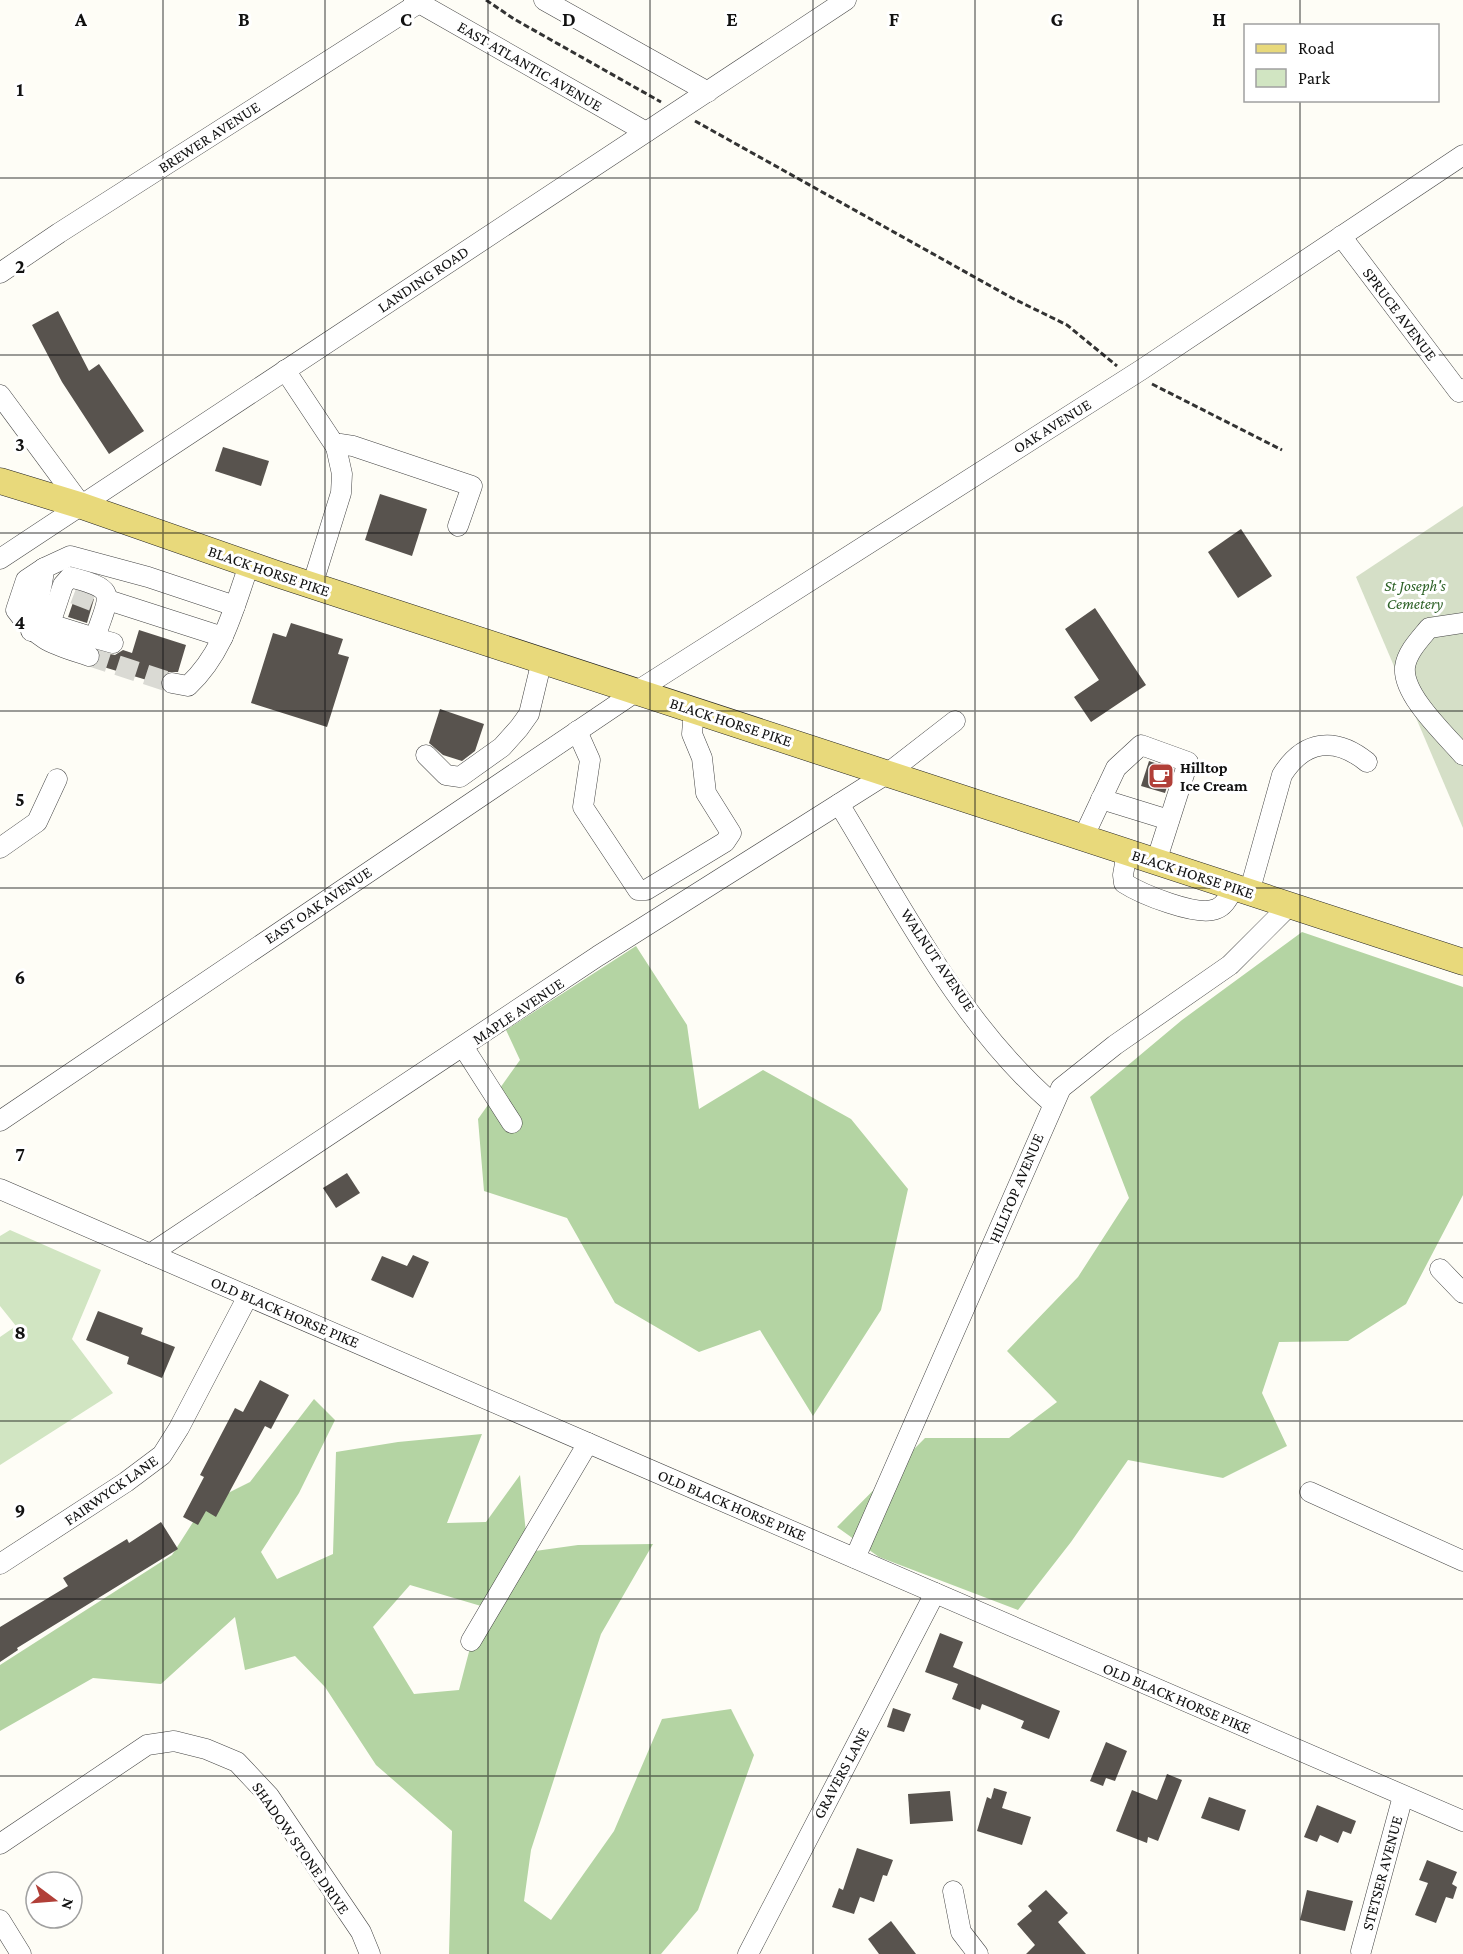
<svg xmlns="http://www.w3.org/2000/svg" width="1463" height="1954" font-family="'Crimson Pro',serif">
	<rect width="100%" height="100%" fill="#fefdf6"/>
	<polygon fill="#d1e5c2" points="10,1230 101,1270 72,1339 113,1393 0,1465 0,1337 16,1326 0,1306 0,1236"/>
	<g fill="#b4d4a3" fill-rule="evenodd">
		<polygon points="1302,932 1463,987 1463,1195 1406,1304 1348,1341 1279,1342 1262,1393 1287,1446 1223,1478 1128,1460 1071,1542 1018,1610 879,1557 837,1527 925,1438 1009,1438 1057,1402 1007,1351 1078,1277 1129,1198 1090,1097 1182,1020"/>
		<polygon points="636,946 687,1025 699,1109 763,1070 851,1119 908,1189 881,1310 813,1416 760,1330 699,1352 615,1303 567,1218 484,1191 478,1119 520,1060 506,1030"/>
		<path d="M314,1399l21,21 -36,73 -38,59 16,27 56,-25 3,-102 62,-10 84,-8 -35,89 39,-1 34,-47 8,77 50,-7 75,-1 -52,90 -70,216 -7,51 27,19 63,-89 48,-112 69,-10 23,46 -56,155 -37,44h-212l3,-123 -76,-66 -51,-78 -30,-31 -50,14 -10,-53 -74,67 -68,-6 -93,53v-66l172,-110 32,-50 46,-23zM410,1585l71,21 -22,84 -45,4 -41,-67z"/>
	</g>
	<polygon fill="#d5dfc7" points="1463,506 1463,828 1356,577"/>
	<g fill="#58534e">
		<polygon points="58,311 89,371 99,364 144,431 109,454 62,382 32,325"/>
		<polygon points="223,447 269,461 261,486 215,471"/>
		<polygon points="380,494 427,509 412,556 365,540"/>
		<polygon points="1241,529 1272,576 1238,598 1208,552"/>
		<polygon points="77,591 94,599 87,623 68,617"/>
		<polygon points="1095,608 1146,685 1091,722 1074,697 1099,680 1065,629"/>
		<polygon points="291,623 343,639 338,654 349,657 327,727 251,703 273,633 286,637"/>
		<polygon points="139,630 186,645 178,672 169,672 163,675 160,684 97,665 101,659 100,652 115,655 123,650 132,653"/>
		<polygon points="440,709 484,724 475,751 462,761 443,755 429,743"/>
		<polygon points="1149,761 1173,769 1165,793 1141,786"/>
		<polygon points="347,1173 360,1193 336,1208 323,1188"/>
		<polygon points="413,1255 429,1262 413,1298 371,1280 382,1256 407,1266"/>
		<polygon points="98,1311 143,1328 141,1334 175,1347 162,1378 127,1364 129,1357 86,1340"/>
		<polygon points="260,1380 289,1395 271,1429 265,1426 216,1517 206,1511 198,1525 183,1517 204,1477 200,1475 235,1408 243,1412"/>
		<polygon points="161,1522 178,1549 17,1648 18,1650 0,1662 0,1627 68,1586 63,1578 127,1539 129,1543"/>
		<polygon points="940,1633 963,1642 953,1667 1060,1711 1049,1739 1021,1728 1024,1721 1012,1716 982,1704 980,1710 952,1699 958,1684 925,1672"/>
		<polygon points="893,1708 911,1714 904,1732 887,1727"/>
		<polygon points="1106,1742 1127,1751 1115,1781 1106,1778 1103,1786 1090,1781"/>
		<polygon points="1167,1774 1182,1780 1158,1841 1148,1837 1147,1843 1116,1831 1132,1790 1157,1800"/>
		<polygon points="994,1788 1007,1792 1002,1808 1031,1817 1022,1845 977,1831 987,1797 991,1799"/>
		<polygon points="950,1791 953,1821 910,1824 908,1794"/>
		<polygon points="1209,1797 1246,1810 1239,1831 1201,1818"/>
		<polygon points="1317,1805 1356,1821 1351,1834 1343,1831 1338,1843 1320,1835 1317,1842 1304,1837"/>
		<polygon points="857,1848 893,1860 887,1876 883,1875 874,1902 860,1897 854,1914 832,1907 839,1888 843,1890"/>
		<polygon points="1427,1860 1457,1872 1452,1884 1457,1887 1453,1899 1446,1897 1436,1923 1415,1915 1428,1883 1419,1880"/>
		<polygon points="1046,1890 1068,1913 1058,1922 1086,1954 1026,1954 1035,1945 1017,1924 1032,1911 1028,1906"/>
		<polygon points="1307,1890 1353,1901 1345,1931 1300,1920"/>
		<polygon points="891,1921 916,1954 879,1954 868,1939"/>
	</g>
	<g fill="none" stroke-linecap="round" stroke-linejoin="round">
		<g stroke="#dadad4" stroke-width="20" stroke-dasharray="20 10" stroke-linecap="butt">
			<polyline points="74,594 95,602"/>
			<polyline points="89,656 172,683"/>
		</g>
		<g stroke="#444" stroke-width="21">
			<g id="minor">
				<polyline points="414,0 646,132"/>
				<polyline points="544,0 708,92"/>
				<polyline points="1341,236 1459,392 1463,389"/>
				<polyline points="0,273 59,233 419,3"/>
				<polyline points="285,370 336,447 340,444 353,446 472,486 458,526"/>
				<polyline points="0,395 82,506"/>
				<polyline points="0,559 846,0"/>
				<path d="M44,568l-18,12 -10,30c23,32 37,34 73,46"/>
				<path d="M70,577c50,13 39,17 25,61l-45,-14 13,-39z"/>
				<polyline points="312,586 341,493 342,474 336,447"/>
				<polyline points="108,600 223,637"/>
				<path d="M1463,623l-34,5c-9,11 -22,24 -24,39 -3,28 41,68 58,88"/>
				<path d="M31,631c3,-21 12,-41 13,-63l26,-12 78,21 87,29"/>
				<polyline points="95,638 113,643"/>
				<path d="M172,683l16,3c36,-34 45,-76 61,-121"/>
				<polyline points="577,731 590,760 583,807 638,890 646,890 725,842 731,833 706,793 702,758 692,734 694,710"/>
				<polyline points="426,755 446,775 460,777 502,747 519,728 529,714 542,660"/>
				<polyline points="1101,799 1169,820"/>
				<path d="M839,804c63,103 121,219 213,299"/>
				<polyline points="1083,838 1116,768 1141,745 1188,762 1156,862"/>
				<polyline points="0,848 37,822 57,779"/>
				<path d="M1127,852l-4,23 1,8c17,11 73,34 92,26 9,-3 13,-13 18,-21"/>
				<path d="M1249,893l33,-118c22,-35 53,-39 85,-13"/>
				<polyline points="464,1048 512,1123"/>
				<polyline points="0,1121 637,691 1141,370 1463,155"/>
				<polyline points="0,1189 1463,1821"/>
				<polyline points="150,1254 598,956 888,773 955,721"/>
				<polyline points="1440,1269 1463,1293"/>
				<polyline points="1310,1492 1463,1561"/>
				<polyline points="855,1558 1061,1088 1115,1045 1230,965 1289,906"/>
				<polyline points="0,1564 126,1482 162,1455 179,1428 248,1296"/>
				<polyline points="471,1641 588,1443"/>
				<polyline points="0,1844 147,1745 174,1741 206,1749 237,1762 269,1796 361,1932 370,1954"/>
				<polyline points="953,1891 961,1932 978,1954"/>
				<polyline points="0,1920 21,1954"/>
				<polyline points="1361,1951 1403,1796"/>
				<polyline points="748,1954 935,1593"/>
			</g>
		</g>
		<g stroke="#222" stroke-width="27">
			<polyline id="major" points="0,481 82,506 274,573 1463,962"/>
		</g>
		<g stroke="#333" stroke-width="3" stroke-dasharray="6 3" stroke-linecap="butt">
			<polyline points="486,0 514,19 661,102"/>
			<polyline points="695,121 1012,298 1067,325 1117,366"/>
			<polyline points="1152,384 1282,450"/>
		</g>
		<use href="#minor" stroke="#fff" stroke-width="20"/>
		<use href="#major" stroke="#e8d97b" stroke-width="26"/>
	</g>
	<path fill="none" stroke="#111" stroke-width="1.5" stroke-opacity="0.55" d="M163,0v1954M325,0v1954M488,0v1954M650,0v1954M813,0v1954M975,0v1954M1138,0v1954M1300,0v26M1300,100v1854M0,178h1463M0,355h1463M0,533h1463M0,711h1463M0,888h1463M0,1066h1463M0,1243h1463M0,1421h1463M0,1599h1463M0,1776h1463"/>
	<defs>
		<g id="cafe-square" transform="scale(1.35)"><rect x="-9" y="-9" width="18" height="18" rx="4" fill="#b13f38" stroke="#fff"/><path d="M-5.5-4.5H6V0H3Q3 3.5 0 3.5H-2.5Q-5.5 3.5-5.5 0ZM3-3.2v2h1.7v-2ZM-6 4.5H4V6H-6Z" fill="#fff"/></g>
	</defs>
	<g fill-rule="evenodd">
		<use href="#cafe-square" x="1161" y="776"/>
	</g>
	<g text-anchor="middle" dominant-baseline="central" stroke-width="6" stroke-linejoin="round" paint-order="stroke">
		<g font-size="16" fill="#111" stroke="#fff">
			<text transform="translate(530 66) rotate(30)">EAST ATLANTIC AVENUE</text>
			<text transform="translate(209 137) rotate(-33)">BREWER AVENUE</text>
			<text transform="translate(423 279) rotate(-34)">LANDING ROAD</text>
			<text transform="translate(1400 314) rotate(53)">SPRUCE AVENUE</text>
			<text transform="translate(1052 426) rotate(-32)">OAK AVENUE</text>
			<text transform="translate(269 571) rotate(19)">BLACK HORSE PIKE</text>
			<text transform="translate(731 722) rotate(18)">BLACK HORSE PIKE</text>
			<text transform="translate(1193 874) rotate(18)">BLACK HORSE PIKE</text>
			<text transform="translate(318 905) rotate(-34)">EAST OAK AVENUE</text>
			<text transform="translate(938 960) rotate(56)">WALNUT AVENUE</text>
			<text transform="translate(518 1011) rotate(-34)">MAPLE AVENUE</text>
			<text transform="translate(1016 1188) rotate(-67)">HILLTOP AVENUE</text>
			<text transform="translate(285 1312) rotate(23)">OLD BLACK HORSE PIKE</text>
			<text transform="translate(111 1490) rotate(-35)">FAIRWYCK LANE</text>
			<text transform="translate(732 1505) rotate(23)">OLD BLACK HORSE PIKE</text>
			<text transform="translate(1177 1698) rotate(23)">OLD BLACK HORSE PIKE</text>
			<text transform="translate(841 1773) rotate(-62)">GRAVERS LANE</text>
			<text transform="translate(301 1848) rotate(55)">SHADOW STONE DRIVE</text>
			<text transform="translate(1382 1873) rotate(-75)">STETSER AVENUE</text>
		</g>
		<g font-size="16" font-style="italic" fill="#2e6228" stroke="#fff">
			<text x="1415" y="585">St Joseph's<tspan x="1415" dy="18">Cemetery</tspan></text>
		</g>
		<g font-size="16" font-weight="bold" fill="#111" stroke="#fff" text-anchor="start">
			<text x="1180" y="767">Hilltop<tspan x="1180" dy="18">Ice Cream</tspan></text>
		</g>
	</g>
	<g font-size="20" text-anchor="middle" font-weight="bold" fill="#111" stroke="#fff" stroke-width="6" stroke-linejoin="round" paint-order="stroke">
		<text x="81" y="26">A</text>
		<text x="244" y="26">B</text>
		<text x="406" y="26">C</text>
		<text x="569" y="26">D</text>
		<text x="732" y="26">E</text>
		<text x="894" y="26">F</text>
		<text x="1057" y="26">G</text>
		<text x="1219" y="26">H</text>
		<text x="20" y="96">1</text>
		<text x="20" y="273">2</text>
		<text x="20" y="451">3</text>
		<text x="20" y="629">4</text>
		<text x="20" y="806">5</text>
		<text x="20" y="984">6</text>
		<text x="20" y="1161">7</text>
		<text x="20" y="1339">8</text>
		<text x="20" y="1517">9</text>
	</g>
	<rect x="1244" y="24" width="195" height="78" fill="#ffffff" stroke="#a0a0a0" stroke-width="1.5"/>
	<rect x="1256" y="44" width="30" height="9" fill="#e8d97b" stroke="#a0a0a0" stroke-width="1.5"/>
	<text x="1298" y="54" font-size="18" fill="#111111">Road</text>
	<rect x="1256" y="69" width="30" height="18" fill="#d1e5c2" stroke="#a0a0a0" stroke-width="1.5"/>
	<text x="1298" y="84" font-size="18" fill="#111111">Park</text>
	<g transform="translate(54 1900) rotate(106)"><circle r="28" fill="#ffffff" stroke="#a0a0a0" stroke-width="1.5"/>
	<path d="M0-4.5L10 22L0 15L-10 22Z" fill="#b13f38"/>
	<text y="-9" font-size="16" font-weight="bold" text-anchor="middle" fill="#111111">N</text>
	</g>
</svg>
